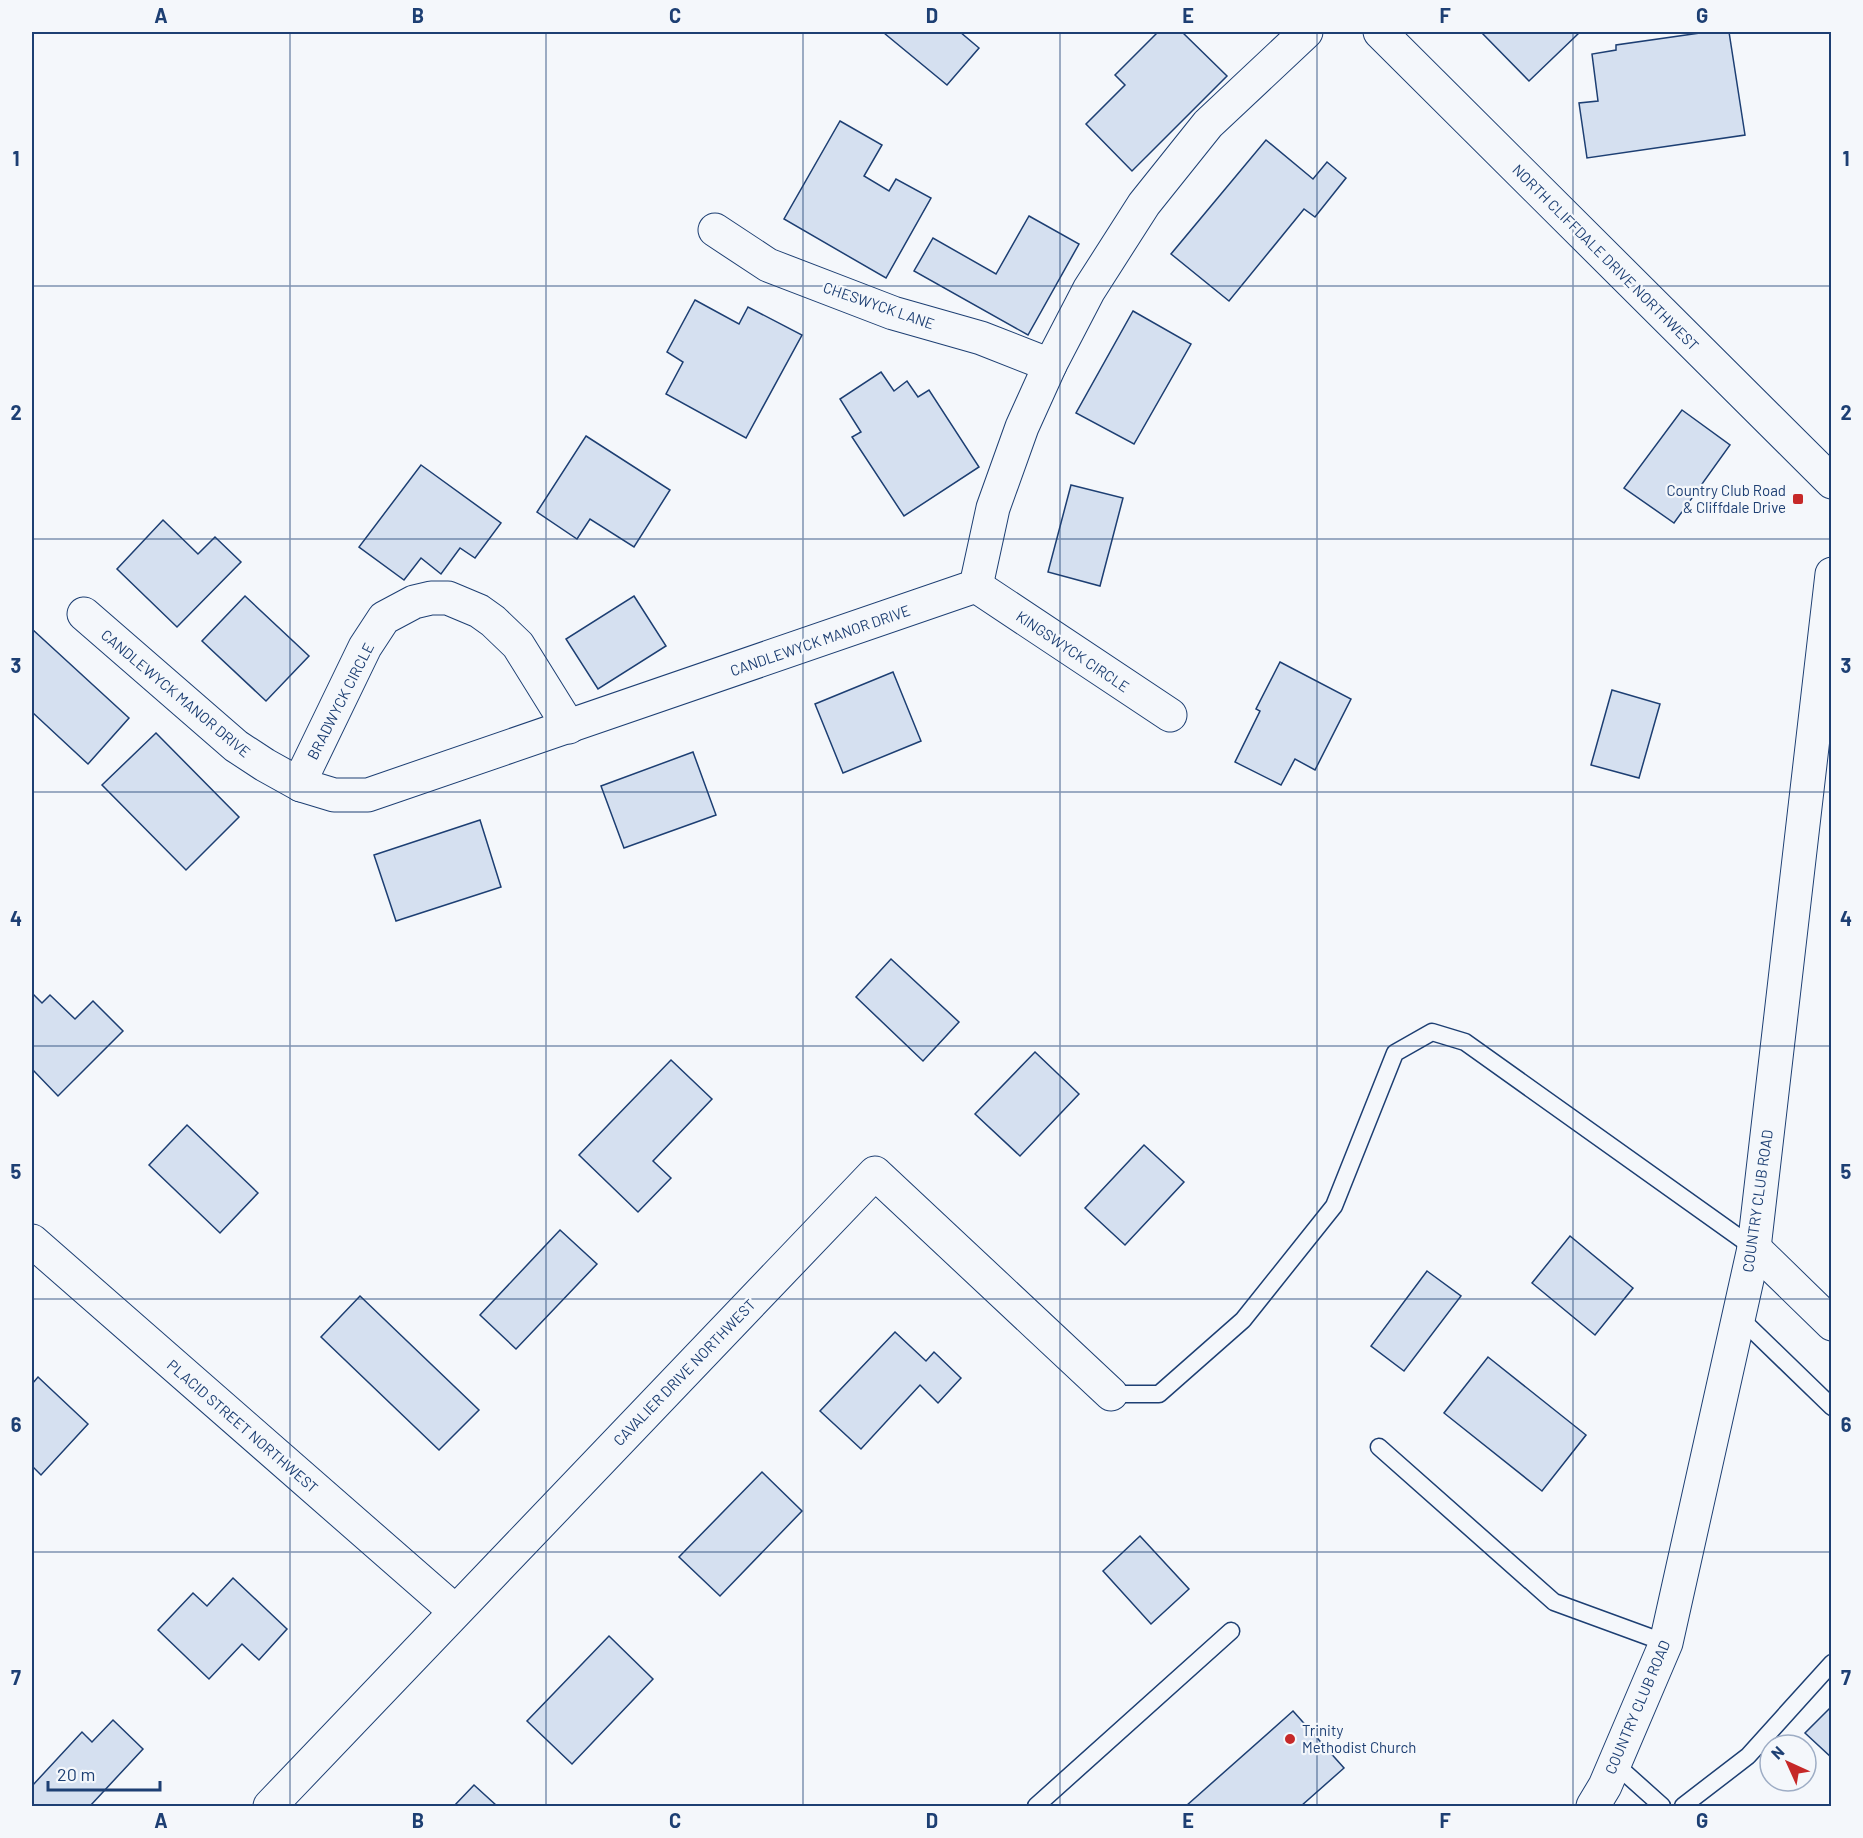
<svg xmlns="http://www.w3.org/2000/svg" width="1863" height="1838" font-family="Barlow,sans-serif">
	<rect width="100%" height="100%" fill="#f4f7fb"/>
	<g fill="#d5e0f0" stroke="#1d3f73" stroke-width="1.5">
		<polygon points="885,32 960,32 979,48 947,85 884,33"/>
		<polygon points="1158,32 1182,32 1227,76 1132,171 1086,124 1125,85 1115,75"/>
		<polygon points="1481,32 1580,32 1529,81"/>
		<polygon points="1707,32 1729,32 1745,135 1587,158 1579,103 1598,101 1592,54 1616,50 1616,45"/>
		<polygon points="840,121 882,145 864,176 889,191 896,179 931,198 886,278 784,219"/>
		<polygon points="1266,140 1313,179 1327,162 1346,178 1315,217 1304,209 1229,301 1171,254"/>
		<polygon points="1029,216 1079,244 1028,335 914,271 933,238 996,274"/>
		<polygon points="695,300 739,324 748,307 802,335 746,438 666,394 683,362 667,352"/>
		<polygon points="1133,311 1191,344 1134,444 1076,413"/>
		<polygon points="881,372 894,391 907,381 918,397 929,390 979,467 904,516 852,437 861,432 840,399"/>
		<polygon points="1682,410 1730,445 1674,523 1624,488"/>
		<polygon points="586,436 670,490 634,547 590,519 577,539 537,512"/>
		<polygon points="421,465 501,523 475,558 460,548 441,574 421,558 404,580 359,547"/>
		<polygon points="1071,485 1123,498 1100,586 1048,572"/>
		<polygon points="163,520 198,554 215,537 241,562 177,627 117,569"/>
		<polygon points="245,596 309,656 266,701 202,641"/>
		<polygon points="634,596 666,646 598,689 566,639"/>
		<polygon points="32,629 129,718 88,764 32,712"/>
		<polygon points="1280,662 1351,699 1315,770 1295,759 1281,785 1235,762 1260,711 1256,709"/>
		<polygon points="893,672 921,741 843,773 815,704"/>
		<polygon points="1612,690 1660,704 1639,778 1591,765"/>
		<polygon points="156,733 239,817 186,870 102,785"/>
		<polygon points="693,752 716,815 624,848 601,786"/>
		<polygon points="480,820 501,887 396,921 374,855"/>
		<polygon points="891,959 959,1022 923,1061 856,997"/>
		<polygon points="32,993 42,1003 50,995 75,1019 93,1001 123,1031 58,1096 32,1069"/>
		<polygon points="1035,1052 1079,1094 1020,1156 975,1114"/>
		<polygon points="671,1060 712,1099 653,1161 671,1178 638,1212 579,1155"/>
		<polygon points="187,1125 258,1193 220,1233 149,1165"/>
		<polygon points="1144,1145 1184,1182 1125,1245 1085,1208"/>
		<polygon points="560,1230 597,1264 516,1349 480,1315"/>
		<polygon points="1570,1236 1633,1288 1595,1335 1532,1283"/>
		<polygon points="1427,1271 1461,1296 1404,1371 1371,1346"/>
		<polygon points="360,1296 479,1410 439,1450 321,1337"/>
		<polygon points="895,1332 926,1361 934,1352 961,1378 938,1403 920,1385 861,1449 820,1411"/>
		<polygon points="1488,1357 1586,1435 1542,1491 1444,1413"/>
		<polygon points="38,1377 88,1424 41,1475 32,1466 32,1384"/>
		<polygon points="762,1472 802,1511 720,1596 679,1557"/>
		<polygon points="1140,1536 1189,1589 1151,1624 1103,1571"/>
		<polygon points="233,1578 287,1629 259,1660 242,1644 209,1679 158,1630 193,1593 207,1606"/>
		<polygon points="609,1636 653,1679 572,1764 527,1721"/>
		<polygon points="1832,1706 1832,1758 1805,1733"/>
		<polygon points="1293,1711 1344,1768 1301,1806 1186,1806"/>
		<polygon points="113,1720 143,1749 90,1806 32,1806 32,1786 82,1732 92,1742"/>
		<polygon points="474,1785 497,1806 454,1806"/>
	</g>
	<g fill="none" stroke-linecap="round" stroke-linejoin="round">
		<g stroke="#1d3f73" stroke-width="19">
			<g id="lane">
				<polyline points="1738,1316 1832,1407"/>
				<polyline points="1111,1394 1159,1394 1243,1320 1334,1206 1395,1053 1432,1032 1465,1042 1754,1248"/>
				<polyline points="1379,1447 1554,1602 1666,1643"/>
				<polyline points="1614,1763 1662,1806"/>
				<polyline points="1036,1806 1231,1631"/>
				<polyline points="1683,1806 1748,1756 1832,1663"/>
			</g>
		</g>
		<g stroke="#1d3f73" stroke-width="35">
			<g id="street">
				<polyline points="1380,32 1832,482"/>
				<polyline points="715,230 768,265 893,313 981,338 1050,365"/>
				<polyline points="976,586 1170,715"/>
				<polyline points="84,614 236,746 265,765 301,785 334,795 368,795 976,586 993,508 1022,427 1050,365 1089,290 1144,204 1208,124 1306,32"/>
				<polyline points="301,785 306,769 365,647 384,618 414,602 431,598 448,598 479,611 493,621 518,645 569,727"/>
				<polyline points="32,1241 455,1611"/>
				<polyline points="1754,1248 1832,1324"/>
				<polyline points="270,1806 875,1173 1111,1394"/>
			</g>
		</g>
		<g stroke="#1d3f73" stroke-width="35">
			<polyline id="primary" points="1593,1806 1605,1786 1666,1643 1754,1248 1832,574"/>
		</g>
		<use href="#lane" stroke="#f4f7fb" stroke-width="16"/>
		<use href="#street" stroke="#f4f7fb" stroke-width="33"/>
		<use href="#primary" stroke="#f4f7fb" stroke-width="33"/>
	</g>
	<path fill="none" stroke="#1d3f73" stroke-width="1.5" stroke-opacity="0.55" d="M290,32v1774M546,32v1774M803,32v1774M1060,32v1774M1317,32v1774M1573,32v1774M32,286h1800M32,539h1800M32,792h1800M32,1046h1800M32,1299h1800M32,1552h1800"/>
	<g fill="#c62828" stroke="#f4f7fb" stroke-width="2">
		<rect x="1792" y="493" width="12" height="12" rx="3"/>
		<circle cx="1290" cy="1739" r="6"/>
	</g>
	<g text-anchor="middle" dominant-baseline="central" stroke-width="4.5" stroke-linejoin="round" paint-order="stroke">
		<g font-size="15" fill="#1d3f73" stroke="#f4f7fb">
			<text transform="translate(1606 257) rotate(45)">NORTH CLIFFDALE DRIVE NORTHWEST</text>
			<text transform="translate(879 305) rotate(19)">CHESWYCK LANE</text>
			<text transform="translate(820 640) rotate(-19)">CANDLEWYCK MANOR DRIVE</text>
			<text transform="translate(1073 651) rotate(34)">KINGSWYCK CIRCLE</text>
			<text transform="translate(176 693) rotate(40)">CANDLEWYCK MANOR DRIVE</text>
			<text transform="translate(340 701) rotate(-63)">BRADWYCK CIRCLE</text>
			<text transform="translate(1757 1201) rotate(-82)">COUNTRY CLUB ROAD</text>
			<text transform="translate(684 1372) rotate(-46)">CAVALIER DRIVE NORTHWEST</text>
			<text transform="translate(243 1426) rotate(41)">PLACID STREET NORTHWEST</text>
			<text transform="translate(1637 1707) rotate(-67)">COUNTRY CLUB ROAD</text>
		</g>
		<g font-size="15" fill="#1d3f73" stroke="#f4f7fb" text-anchor="end">
			<text x="1786" y="490">Country Club Road<tspan x="1786" dy="17">&amp; Cliffdale Drive</tspan></text>
			<text x="1302" y="1730" text-anchor="start">Trinity<tspan x="1302" dy="17">Methodist Church</tspan></text>
		</g>
	</g>
	<rect width="1863" height="1838" fill="none" stroke="#f4f7fb" stroke-width="66"/>
	<g transform="translate(1788 1763) rotate(315)"><circle r="28" fill="#f4f7fb" stroke="#9eadc5" stroke-width="1.5"/>
	<path d="M0-4.5L10 22L0 15L-10 22Z" fill="#c62828"/>
	<text y="-9" font-size="16" font-weight="bold" text-anchor="middle" fill="#1d3f73">N</text>
	</g>
	<path d="M48 1781v9h112v-9" fill="none" stroke="#1d3f73" stroke-width="3"/>
	<text x="57" y="1781" font-size="18" fill="#1d3f73" stroke="#f4f7fb" stroke-width="4.5" paint-order="stroke">20 m</text>
	<rect x="33" y="33" width="1797" height="1772" fill="none" stroke="#1d3f73" stroke-width="2"/>
	<g font-size="20" text-anchor="middle" font-weight="bold" fill="#1d3f73">
		<text x="161" y="23">A</text>
		<text x="418" y="23">B</text>
		<text x="675" y="23">C</text>
		<text x="932" y="23">D</text>
		<text x="1188" y="23">E</text>
		<text x="1445" y="23">F</text>
		<text x="1702" y="23">G</text>
		<text x="16" y="166">1</text>
		<text x="1846" y="166">1</text>
		<text x="16" y="420">2</text>
		<text x="1846" y="420">2</text>
		<text x="16" y="673">3</text>
		<text x="1846" y="673">3</text>
		<text x="16" y="926">4</text>
		<text x="1846" y="926">4</text>
		<text x="16" y="1179">5</text>
		<text x="1846" y="1179">5</text>
		<text x="16" y="1432">6</text>
		<text x="1846" y="1432">6</text>
		<text x="16" y="1685">7</text>
		<text x="1846" y="1685">7</text>
		<text x="161" y="1828">A</text>
		<text x="418" y="1828">B</text>
		<text x="675" y="1828">C</text>
		<text x="932" y="1828">D</text>
		<text x="1188" y="1828">E</text>
		<text x="1445" y="1828">F</text>
		<text x="1702" y="1828">G</text>
	</g>
</svg>
